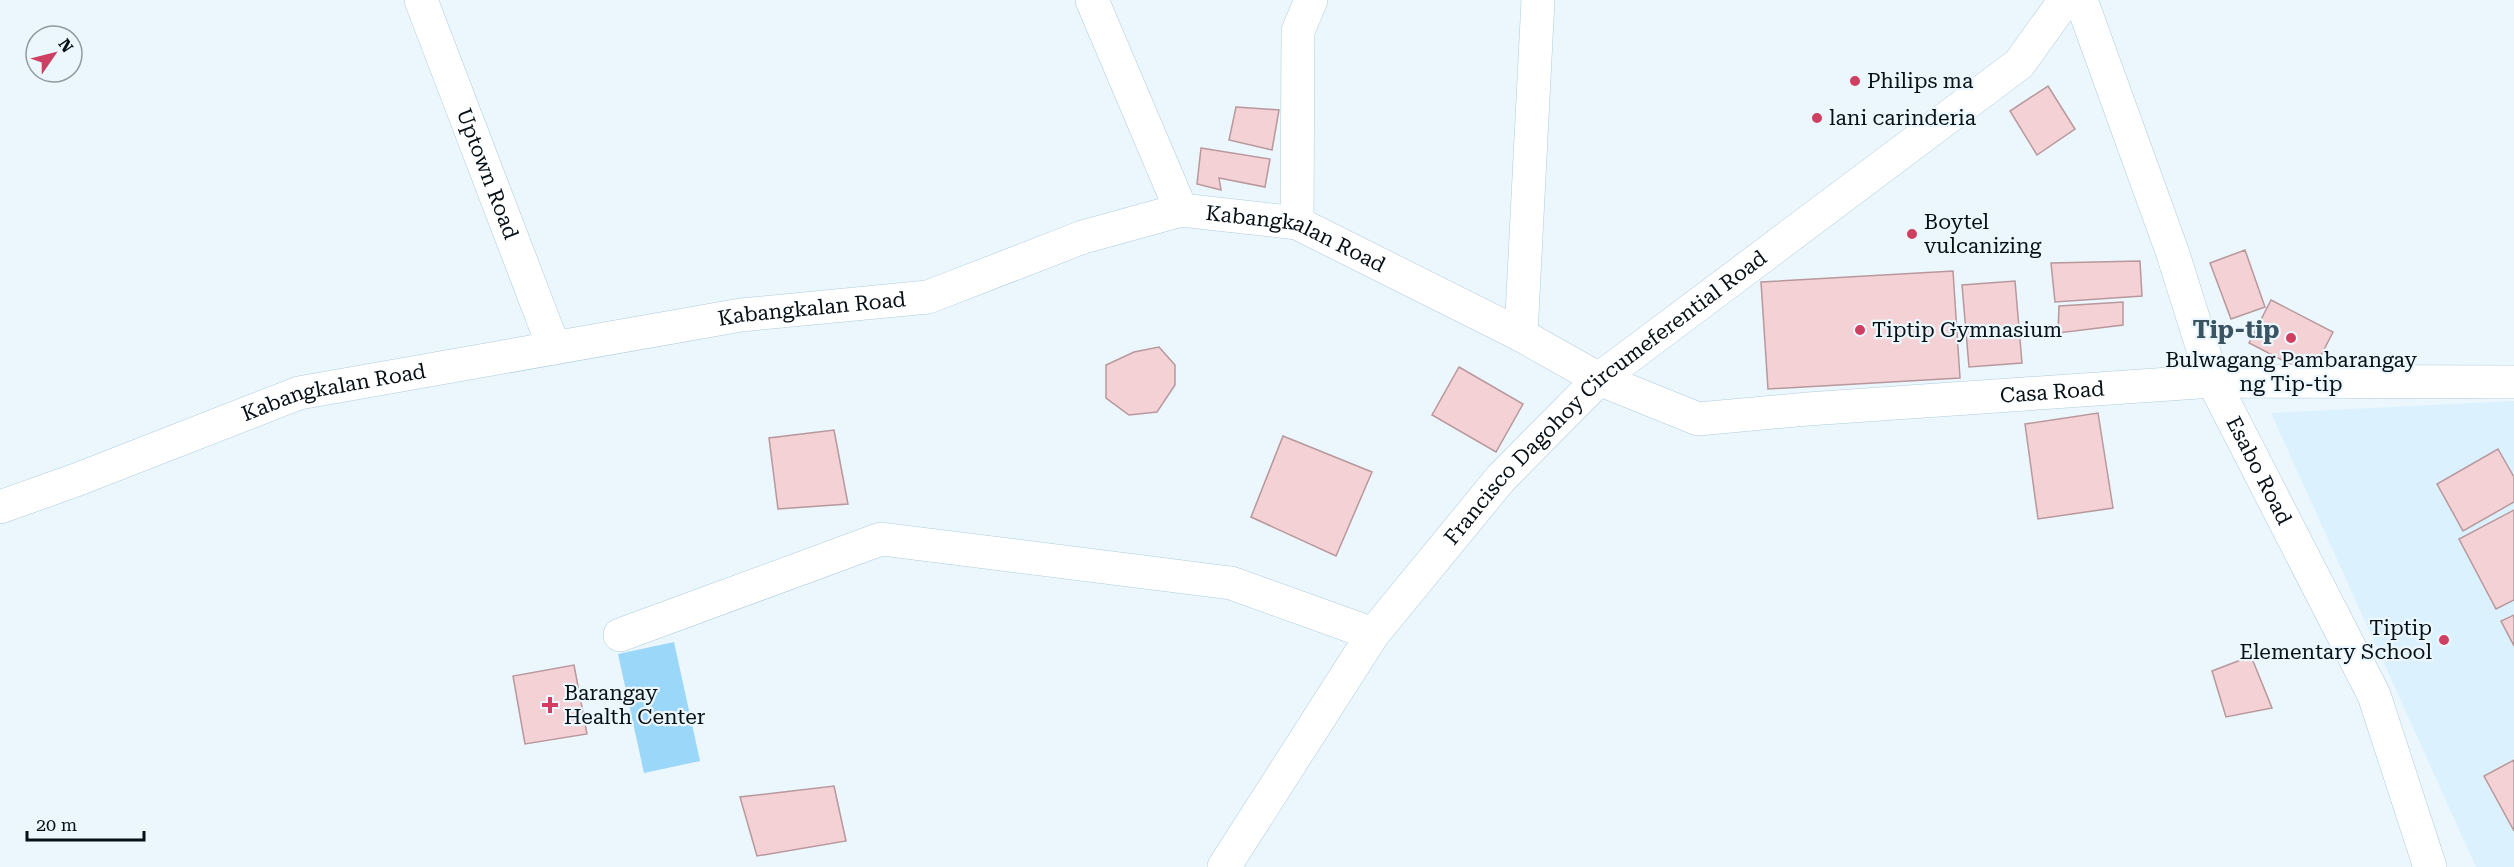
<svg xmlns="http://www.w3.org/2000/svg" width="2514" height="867" font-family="'Roboto Serif',serif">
	<rect width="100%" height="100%" fill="#ebf7fd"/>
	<polygon fill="#dbf2fe" points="2514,401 2514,867 2476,867 2271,413"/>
	<polygon fill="#9ad7f9" points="674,642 700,761 644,773 618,654"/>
	<g fill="#f3d1d4" stroke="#b8989c" stroke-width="1.5">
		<polygon points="2048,86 2075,129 2037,155 2010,111"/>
		<polygon points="1236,107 1279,110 1272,150 1229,140"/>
		<polygon points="1201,148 1270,159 1265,187 1219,178 1221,190 1197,184"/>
		<polygon points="2245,250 2265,307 2231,319 2210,263"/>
		<polygon points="2140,261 2142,296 2055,302 2051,263"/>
		<polygon points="1953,271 1960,378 1768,389 1761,282"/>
		<polygon points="2015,281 2022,363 1969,367 1962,285"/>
		<polygon points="2271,300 2333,332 2311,375 2249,343"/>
		<polygon points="2123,302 2123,325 2058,333 2059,306"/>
		<polygon points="1159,347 1175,365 1175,385 1157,412 1129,415 1106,398 1106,365 1134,352"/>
		<polygon points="1459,367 1523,404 1496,452 1432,415"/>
		<polygon points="2098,413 2113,508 2038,519 2025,424"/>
		<polygon points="834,430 848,504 778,509 769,438"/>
		<polygon points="1283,436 1372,472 1336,556 1251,517"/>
		<polygon points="2498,449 2514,477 2514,502 2463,531 2437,484"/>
		<polygon points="2514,510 2514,600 2496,609 2459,539"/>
		<polygon points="2514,615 2514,646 2501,621"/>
		<polygon points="2251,656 2272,708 2226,717 2212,671"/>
		<polygon points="574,665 587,734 525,744 513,676"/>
		<polygon points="2514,760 2514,831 2484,776"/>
		<polygon points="834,786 846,841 757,856 740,797"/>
	</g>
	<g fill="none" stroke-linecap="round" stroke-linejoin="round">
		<g stroke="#afccdc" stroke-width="34">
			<g id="minor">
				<path id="s1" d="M421,0l133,348"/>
				<polyline points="1092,0 1181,210"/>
				<polyline points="1297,223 1298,31 1311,0"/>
				<polyline points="1521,335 1538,0"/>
				<polyline points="620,635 881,539 1231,583 1373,634"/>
			</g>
		</g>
		<g stroke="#afccdc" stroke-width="34">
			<g id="tertiary">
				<path id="s2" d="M2081,0l91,251 41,130 161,314 56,172"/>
				<path id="s3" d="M1599,379l99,40 110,-10 405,-28 301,1"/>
			</g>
		</g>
		<g stroke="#afccdc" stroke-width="34">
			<g id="secondary">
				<path id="s4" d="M0,507l76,-27 223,-87 442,-78 187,-18 155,-60 98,-27 116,13 224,112 78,44"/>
				<path id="s5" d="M1224,867l149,-233 128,-156 98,-99 420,-315 46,-64"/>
			</g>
		</g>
		<use href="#minor" stroke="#fff" stroke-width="33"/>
		<use href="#tertiary" stroke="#fff" stroke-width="33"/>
		<use href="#secondary" stroke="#fff" stroke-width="33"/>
	</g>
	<g fill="#cf3f61" stroke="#ebf7fd" stroke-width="2">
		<circle cx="1855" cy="81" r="6"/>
		<circle cx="1817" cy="118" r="6"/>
		<circle cx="1912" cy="234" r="6"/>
		<circle cx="1860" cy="330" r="6"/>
		<circle cx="2291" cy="338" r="6"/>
		<circle cx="2444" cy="640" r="6"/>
		<path d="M547 696h6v6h6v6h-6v6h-6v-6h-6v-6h6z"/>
	</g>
	<g text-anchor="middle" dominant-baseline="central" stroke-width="4.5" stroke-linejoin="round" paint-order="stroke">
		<g font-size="21" fill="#061016" stroke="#ebf7fd" text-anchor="start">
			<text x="1867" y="81">Philips ma</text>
			<text x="1829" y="118">lani carinderia</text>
			<text x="1924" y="222">Boytel<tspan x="1924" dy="24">vulcanizing</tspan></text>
			<text x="1872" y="330">Tiptip Gymnasium</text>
			<text x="2291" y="360" text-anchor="middle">Bulwagang Pambarangay<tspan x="2291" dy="24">ng Tip-tip</tspan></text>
			<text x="2432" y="628" text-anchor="end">Tiptip<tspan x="2432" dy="24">Elementary School</tspan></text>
			<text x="564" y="693">Barangay<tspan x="564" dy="24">Health Center</tspan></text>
		</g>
		<g font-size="21" fill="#061016" stroke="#ebf7fd">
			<text stroke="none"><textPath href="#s1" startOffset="186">Uptown Road</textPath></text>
			<text stroke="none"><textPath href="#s4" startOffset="1344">Kabangkalan Road</textPath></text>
			<text stroke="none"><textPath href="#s4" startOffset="840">Kabangkalan Road</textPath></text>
			<text stroke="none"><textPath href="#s3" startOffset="462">Casa Road</textPath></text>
			<text stroke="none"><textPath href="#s4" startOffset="354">Kabangkalan Road</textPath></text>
			<text stroke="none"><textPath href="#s5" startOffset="610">Francisco Dagohoy Circumeferential Road</textPath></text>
			<text stroke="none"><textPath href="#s2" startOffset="504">Esabo Road</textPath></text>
		</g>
		<g font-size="24" font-weight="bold" fill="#3b5462" stroke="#ebf7fd">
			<text x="2236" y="330">Tip-tip</text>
		</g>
	</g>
	<g transform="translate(54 54) rotate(55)"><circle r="28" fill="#ebf7fd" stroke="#8f9ba1" stroke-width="1.5"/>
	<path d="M0-4.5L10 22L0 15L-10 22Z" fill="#cf3f61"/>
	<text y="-9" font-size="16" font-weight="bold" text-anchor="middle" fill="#061016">N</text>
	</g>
	<path d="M27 831v9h117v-9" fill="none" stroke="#061016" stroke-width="3"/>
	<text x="36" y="831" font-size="18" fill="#061016" stroke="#ebf7fd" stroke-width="4.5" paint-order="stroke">20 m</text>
</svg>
